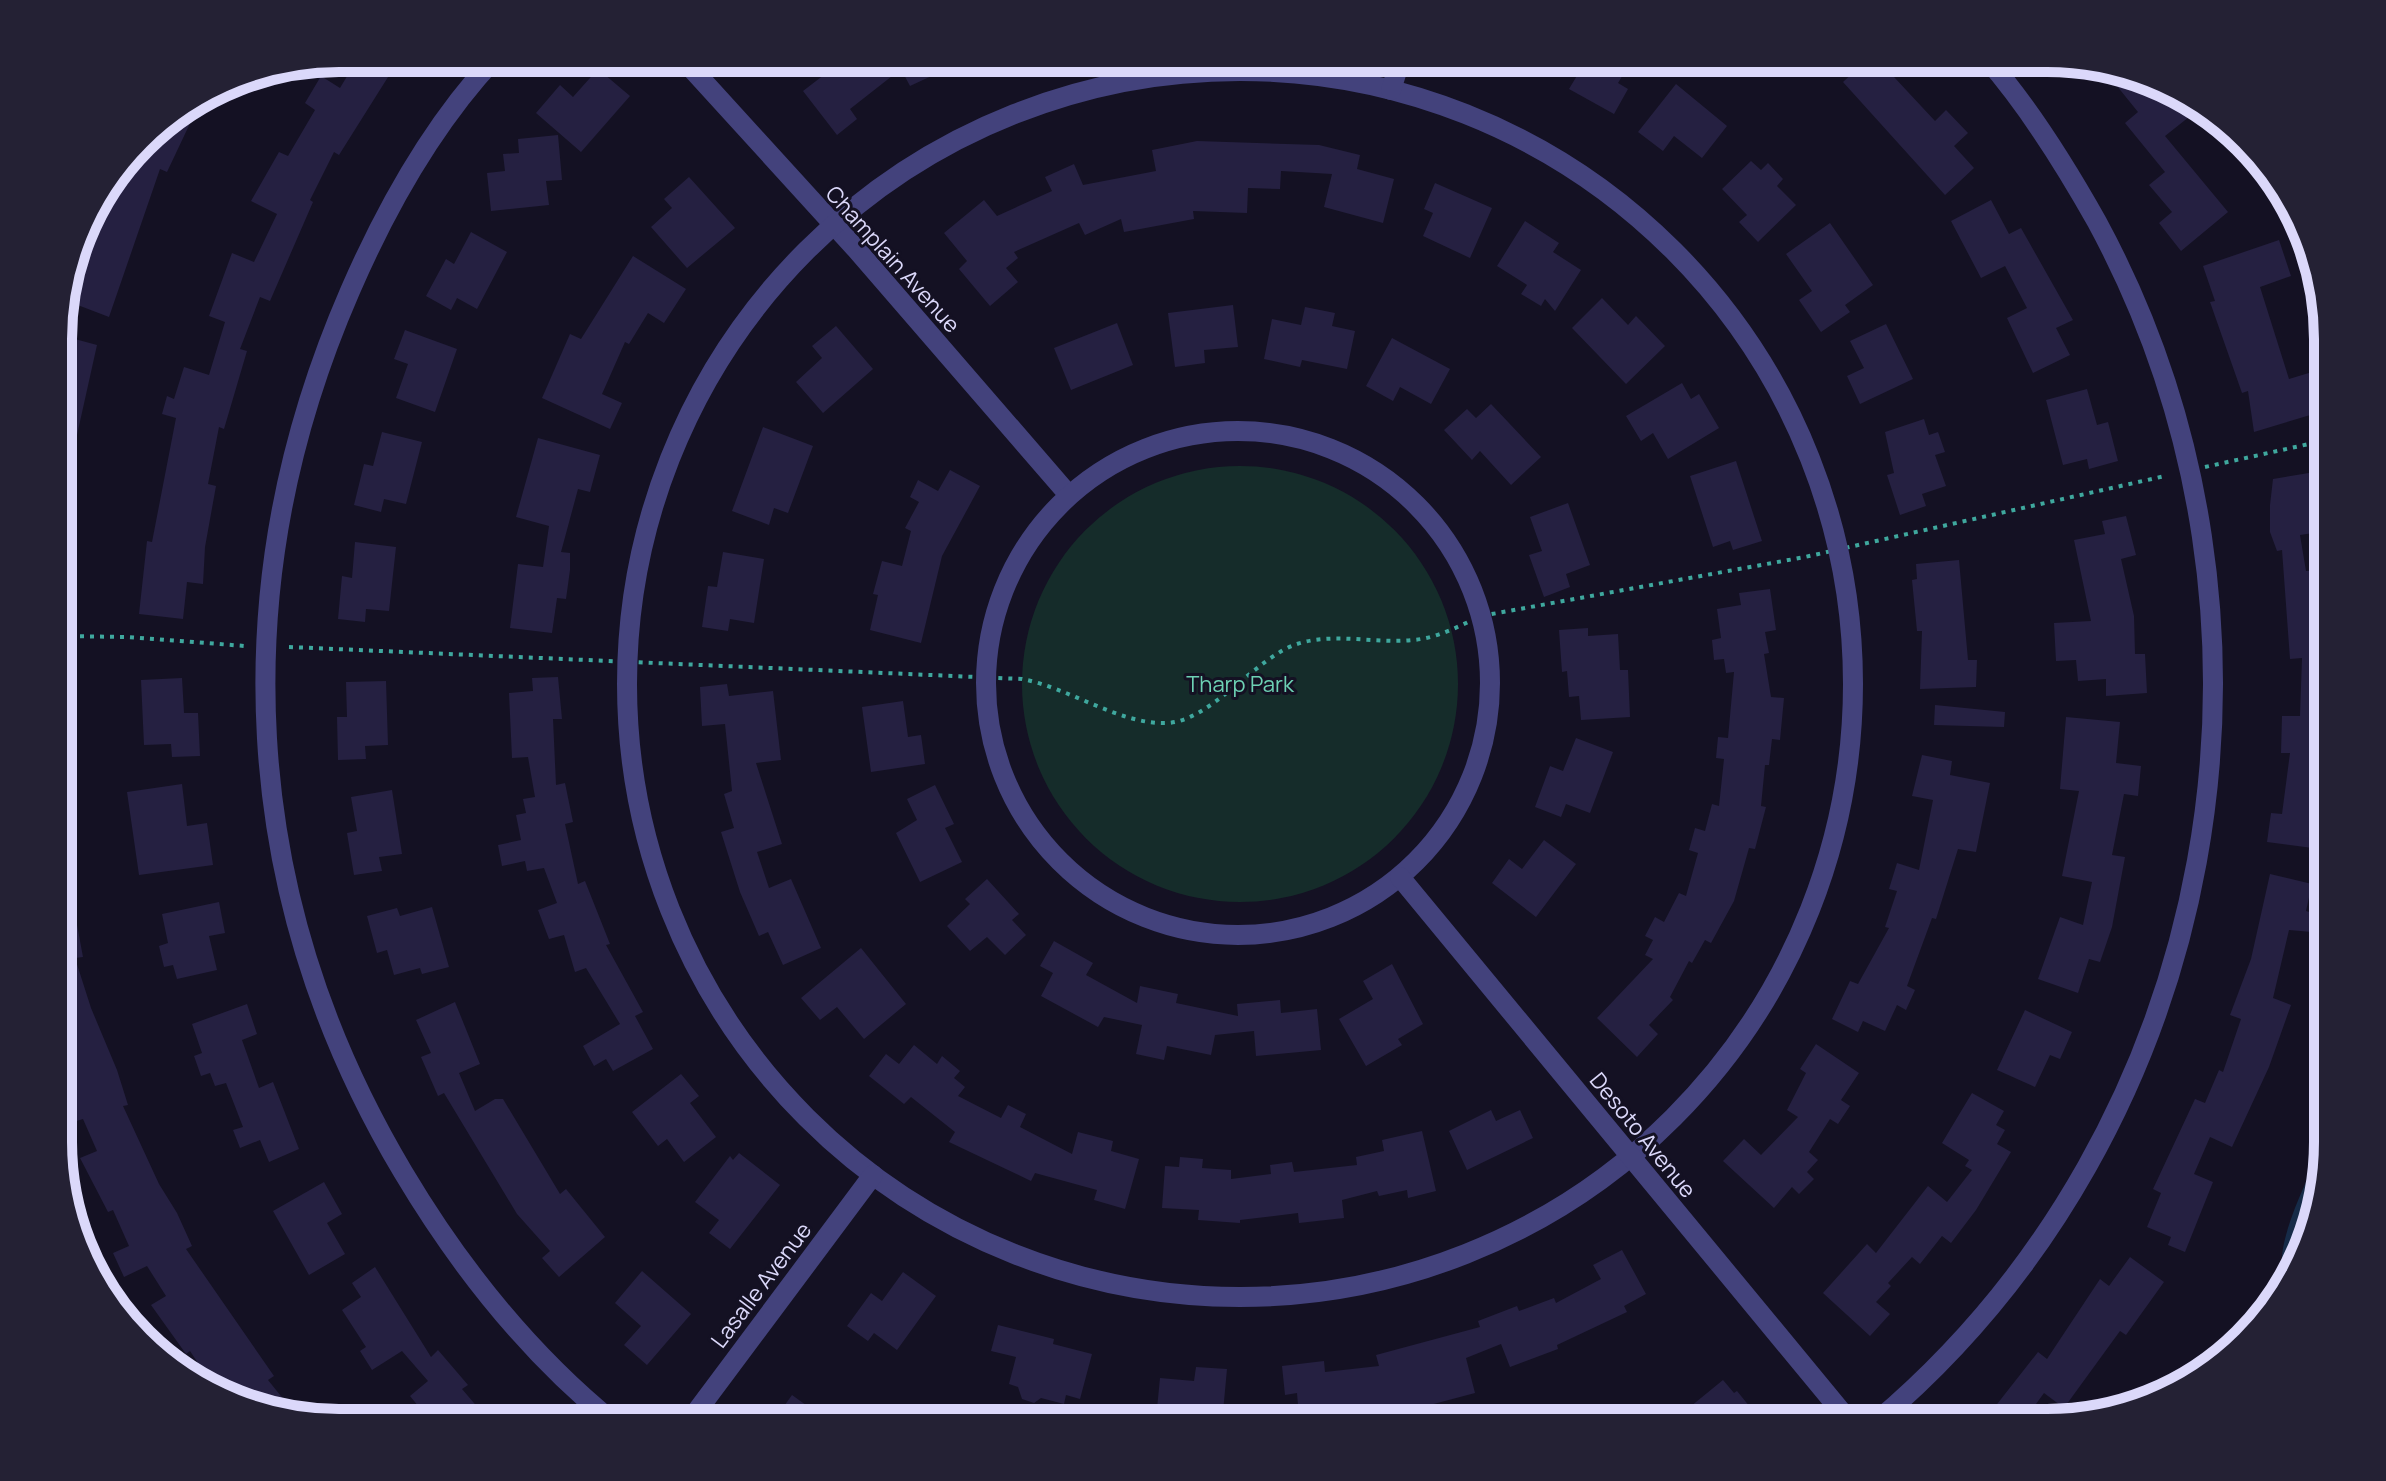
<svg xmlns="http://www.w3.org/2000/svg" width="2386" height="1481" font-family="Manrope,sans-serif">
	<rect width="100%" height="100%" fill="#141123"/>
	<circle fill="#152c2a" cx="1240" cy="684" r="218"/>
	<path fill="#162b48" d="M2327,1137v23l-40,120c-21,-26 28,-115 40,-143z"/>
	<g fill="#252041">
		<polygon points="358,58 400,58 339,155 334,152 310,200 313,202 270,301 260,297 240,349 247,351 224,429 219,427 208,484 216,486 205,547 203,584 187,582 183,619 139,614 147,541 152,542 176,418 162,414 167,396 174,399 184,367 209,375 225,322 209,316 232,253 254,262 277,214 251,201 279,152 288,156 315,110 305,103 321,76 340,88"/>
		<polygon points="846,58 930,58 938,73 910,86 901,69 850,109 857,119 837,135 803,91"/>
		<polygon points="1549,58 1633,58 1618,83 1628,89 1614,114 1569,89 1578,74"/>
		<polygon points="1869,58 1914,58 1894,77 1935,121 1946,110 1968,133 1954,146 1974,168 1945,195 1843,82"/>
		<polygon points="2100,65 2120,68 2179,95 2194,113 2165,136 2228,212 2181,251 2159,223 2172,212 2149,185 2165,172 2125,123 2138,112"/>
		<polygon points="598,69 630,96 581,152 536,113 560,85 573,97"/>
		<polygon points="1676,84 1727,126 1702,158 1674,136 1663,151 1638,132"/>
		<polygon points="202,98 167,172 160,169 109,317 62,299 87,215 154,128"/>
		<polygon points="558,135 562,180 546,181 549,205 491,211 487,173 505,171 503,154 519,153 518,139"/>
		<polygon points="1197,141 1319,145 1360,155 1357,169 1394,179 1383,223 1324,207 1332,174 1281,171 1280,189 1248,188 1247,213 1193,211 1194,219 1124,232 1121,219 1085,235 1079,223 1014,252 1018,258 1006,268 1018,282 990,306 959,269 967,261 944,233 984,200 997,216 1052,191 1045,177 1074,164 1083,185 1156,171 1152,150"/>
		<polygon points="1751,161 1761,170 1768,163 1783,179 1777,186 1796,205 1758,242 1739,222 1747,215 1722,189"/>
		<polygon points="689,177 735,228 687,268 651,227 672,208 664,199"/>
		<polygon points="1435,183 1492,208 1470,258 1423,236 1433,213 1424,209"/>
		<polygon points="1991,200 2009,234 2021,228 2073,320 2056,328 2070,355 2033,373 2007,318 2027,308 2005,266 1981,278 1951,221"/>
		<polygon points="1525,221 1559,243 1553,252 1581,270 1555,311 1545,299 1541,306 1521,294 1527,285 1497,266"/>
		<polygon points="1830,223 1873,285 1845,305 1850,312 1821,332 1799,300 1812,291 1786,254"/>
		<polygon points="471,232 507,252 477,309 457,298 451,310 426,296 446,259 454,264"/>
		<polygon points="2279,240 2291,276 2260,287 2289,379 2322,369 2327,388 2327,410 2254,432 2248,391 2242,393 2210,302 2215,301 2203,266"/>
		<polygon points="633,256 686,289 664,323 648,313 629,344 625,342 602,394 622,403 610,429 542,398 570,334 581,339"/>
		<polygon points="1602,298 1628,325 1636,316 1665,346 1626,384 1572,328"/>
		<polygon points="1233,305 1238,347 1204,350 1205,363 1175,367 1168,313"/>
		<polygon points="1305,307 1335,313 1332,326 1355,331 1347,369 1302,360 1300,367 1264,359 1272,319 1301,325"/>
		<polygon points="1117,323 1133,365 1071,390 1054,348"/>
		<polygon points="1886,324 1913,379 1860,404 1847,376 1864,368 1850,341"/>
		<polygon points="836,326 873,369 823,413 796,382 822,358 812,346"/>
		<polygon points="405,330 457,349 435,412 396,398 408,364 394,359"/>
		<polygon points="60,335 97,345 77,435 60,430"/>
		<polygon points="1392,338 1450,369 1431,404 1400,387 1393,401 1366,386"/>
		<polygon points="1682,383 1691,399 1699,394 1719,428 1668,459 1653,433 1641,441 1626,416"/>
		<polygon points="2087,389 2097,425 2108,422 2118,461 2089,469 2087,459 2063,465 2046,400"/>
		<polygon points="1491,404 1541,457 1511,485 1480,451 1472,460 1444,430 1467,409 1476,418"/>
		<polygon points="1924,419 1929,435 1938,432 1945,452 1935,455 1946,486 1922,494 1926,506 1900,515 1887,475 1894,473 1885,432"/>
		<polygon points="763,427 813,446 788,513 774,508 769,525 732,511"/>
		<polygon points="382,432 422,442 406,504 384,499 381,512 354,505 364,464 373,466"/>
		<polygon points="538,438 600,455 590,492 578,489 561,552 570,553 570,570 566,599 557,598 552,633 510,628 518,564 543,567 549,526 516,517"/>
		<polygon points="1736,461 1762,541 1733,550 1730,541 1713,547 1690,476"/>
		<polygon points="950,470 980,486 942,556 921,643 870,630 878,595 873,594 882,561 902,566 911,531 905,528 919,502 910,497 918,480 938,491"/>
		<polygon points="2327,470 2327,531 2300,535 2306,571 2326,570 2327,591 2327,619 2318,620 2323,681 2327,681 2327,795 2320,849 2267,842 2271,813 2282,814 2290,753 2281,753 2282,716 2300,716 2302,658 2290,659 2282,550 2277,551 2270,532 2270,505 2273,479"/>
		<polygon points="1568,503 1590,565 1566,574 1570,587 1544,597 1529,555 1542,551 1530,517"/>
		<polygon points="2126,516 2136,555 2121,559 2134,616 2135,654 2145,654 2147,693 2106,696 2106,679 2078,681 2076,660 2056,661 2054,623 2091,621 2074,540 2105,534 2102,521"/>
		<polygon points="355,542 396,547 389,611 366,609 365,622 338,619 342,576 352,578"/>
		<polygon points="723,552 764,559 754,623 730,619 728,631 702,627 708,586 717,587"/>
		<polygon points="1959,560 1968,660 1977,660 1976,687 1920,689 1922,631 1917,631 1912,580 1917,579 1916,564"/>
		<polygon points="1770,589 1776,630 1765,632 1769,653 1764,654 1771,697 1784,698 1780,740 1772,739 1769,765 1765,765 1761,806 1766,807 1755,849 1749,848 1734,901 1711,943 1705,940 1692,963 1689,961 1670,997 1673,1000 1649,1025 1658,1034 1637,1057 1597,1018 1653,959 1645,955 1653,940 1645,936 1655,917 1664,922 1679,893 1686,896 1698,853 1689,850 1695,828 1705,831 1712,804 1719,806 1724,759 1716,758 1718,737 1728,738 1734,672 1726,673 1724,659 1714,660 1712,640 1721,638 1717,609 1741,605 1739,593"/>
		<polygon points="1588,628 1588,636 1618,634 1620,670 1628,670 1630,717 1581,720 1579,696 1569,697 1567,671 1562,672 1559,630"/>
		<polygon points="558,677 562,719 553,719 556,785 565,783 573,822 565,824 578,884 585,881 610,944 606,945 643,1012 635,1016 653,1049 613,1071 606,1059 594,1066 583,1046 620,1024 586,968 575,972 564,935 549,939 538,910 557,903 544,868 527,871 525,861 502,866 498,845 521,840 516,815 526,813 523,799 535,797 528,757 512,758 509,693 533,691 532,678"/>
		<polygon points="182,678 184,713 198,713 200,756 172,757 171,744 144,745 141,680"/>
		<polygon points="386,681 388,745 365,746 366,759 338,760 337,717 347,717 346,682"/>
		<polygon points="727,684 729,696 773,691 781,760 756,763 782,844 757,852 769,888 791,879 821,948 783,965 768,932 759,936 740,892 721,832 734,828 724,794 732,791 725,724 702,726 700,687"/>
		<polygon points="903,701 908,737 921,735 925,764 871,772 862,707"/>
		<polygon points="1935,705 2005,712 2004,727 1934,725"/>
		<polygon points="2066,717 2120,722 2116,763 2141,766 2138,796 2124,794 2112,855 2125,857 2112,927 2100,962 2089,959 2078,993 2038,979 2060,917 2083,925 2092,882 2062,876 2079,791 2060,789"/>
		<polygon points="1576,738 1613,752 1590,813 1566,804 1561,817 1535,807 1550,766 1563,771"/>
		<polygon points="1922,755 1952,761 1950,775 1990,783 1976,852 1958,849 1936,919 1932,918 1907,986 1915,990 1906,1010 1897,1005 1885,1031 1863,1021 1858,1032 1832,1019 1850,981 1858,984 1889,928 1885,927 1897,891 1889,889 1897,863 1919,870 1933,800 1912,796"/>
		<polygon points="182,784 187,826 207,823 213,865 139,875 127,792"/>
		<polygon points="935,785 954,824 945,828 962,862 920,882 896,833 917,820 907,799"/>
		<polygon points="392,790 402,854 379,857 382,871 354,875 347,833 357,831 351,797"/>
		<polygon points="1544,840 1576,864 1536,917 1492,883 1509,859 1522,869"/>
		<polygon points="2270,874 2312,884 2306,911 2316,914 2312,932 2289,930 2273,998 2291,1005 2269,1067 2232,1147 2210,1137 2194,1174 2213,1182 2185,1252 2168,1245 2171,1237 2147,1227 2161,1193 2153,1189 2195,1099 2205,1103 2219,1070 2223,1072 2241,1019 2230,1015 2251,959"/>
		<polygon points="987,879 1019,914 1012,920 1026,935 1005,955 987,937 970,951 947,926 970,904 965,899"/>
		<polygon points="60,887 70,887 83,957 75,958 91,1008 117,1070 128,1105 123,1106 159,1184 177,1213 192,1246 186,1249 274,1376 268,1380 297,1416 249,1408 217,1392 190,1351 186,1354 151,1305 166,1296 147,1266 124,1277 113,1253 129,1246 113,1210 108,1212 80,1158 97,1151 83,1119 60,1126 60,1099 66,1097 60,1080"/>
		<polygon points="219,902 225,933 209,936 217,970 177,979 173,965 164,967 159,946 168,943 162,914"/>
		<polygon points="432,907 449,967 422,974 420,968 394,975 387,950 377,953 367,916 397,908 400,916"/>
		<polygon points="1054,941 1093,963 1086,975 1137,1003 1140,986 1178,994 1176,1003 1238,1016 1237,1004 1280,1000 1281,1013 1317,1009 1321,1050 1256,1056 1254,1031 1215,1035 1211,1055 1167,1046 1164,1060 1136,1054 1142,1025 1104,1017 1098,1027 1041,996 1053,973 1040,966"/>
		<polygon points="861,948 906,1004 864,1039 837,1007 820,1020 801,998"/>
		<polygon points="1392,964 1423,1024 1398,1039 1402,1045 1366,1066 1339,1019 1373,999 1363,981"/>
		<polygon points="455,1002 480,1064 459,1073 475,1111 495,1099 503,1099 560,1194 566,1189 605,1237 559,1277 542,1258 550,1251 517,1214 444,1093 438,1096 421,1057 431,1053 416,1020"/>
		<polygon points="247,1004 257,1034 242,1040 259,1088 273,1082 299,1149 269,1162 260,1140 240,1148 233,1130 243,1127 226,1083 215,1086 210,1073 201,1076 194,1056 202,1053 192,1024"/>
		<polygon points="2025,1010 2072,1032 2060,1059 2050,1055 2035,1087 1997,1070"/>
		<polygon points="1816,1044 1859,1073 1841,1100 1850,1106 1838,1124 1830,1119 1809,1152 1818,1160 1807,1172 1814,1179 1799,1194 1792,1187 1774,1208 1723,1161 1744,1139 1761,1155 1798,1117 1787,1110 1806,1073 1800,1069"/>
		<polygon points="914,1045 937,1064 942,1056 960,1071 954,1078 965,1087 958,1096 1001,1118 1008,1105 1026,1114 1020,1127 1072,1154 1078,1132 1113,1141 1111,1151 1139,1159 1125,1209 1094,1200 1097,1190 1035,1173 1031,1181 949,1142 955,1132 911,1097 904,1104 869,1076 886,1054 899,1064"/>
		<polygon points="681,1074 699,1096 690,1103 716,1137 684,1162 667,1139 658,1146 632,1112"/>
		<polygon points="1972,1093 2004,1111 1996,1125 2005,1130 1997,1144 2011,1152 1976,1210 1951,1243 1942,1236 1920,1264 1912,1257 1888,1283 1891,1286 1876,1302 1890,1314 1870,1336 1823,1293 1867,1244 1876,1253 1928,1186 1947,1202 1972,1170 1965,1166 1969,1160 1942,1143"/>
		<polygon points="1491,1110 1496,1121 1520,1110 1533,1138 1467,1170 1449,1131"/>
		<polygon points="1422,1131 1436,1191 1408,1198 1407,1190 1379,1196 1377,1191 1342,1200 1344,1218 1299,1223 1298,1213 1240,1220 1240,1223 1198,1220 1199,1210 1162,1208 1165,1166 1179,1167 1180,1157 1203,1159 1202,1168 1231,1170 1231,1179 1271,1174 1270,1165 1292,1162 1294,1172 1357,1165 1356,1157 1384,1151 1382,1140"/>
		<polygon points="739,1153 780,1185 730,1249 709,1233 719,1220 695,1202 730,1156 733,1160"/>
		<polygon points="324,1182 342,1214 327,1223 345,1254 309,1275 273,1211"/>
		<polygon points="1622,1250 1646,1294 1624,1306 1627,1312 1557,1345 1558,1349 1510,1367 1501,1344 1466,1358 1475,1393 1396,1414 1384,1407 1299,1417 1297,1393 1285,1395 1282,1366 1324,1361 1325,1372 1379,1366 1376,1355 1480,1327 1478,1321 1517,1306 1519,1311 1554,1298 1556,1303 1601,1279 1593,1265"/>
		<polygon points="2130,1257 2164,1282 2126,1335 2120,1331 2064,1408 2044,1393 2023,1422 1983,1422 2038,1352 2047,1359 2100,1279 2109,1286"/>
		<polygon points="375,1267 431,1357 438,1350 468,1385 462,1389 491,1423 432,1423 410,1396 428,1381 402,1351 372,1370 360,1351 366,1347 342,1310 361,1297 352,1283"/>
		<polygon points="642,1271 691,1314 647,1365 624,1345 641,1326 615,1303"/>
		<polygon points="903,1272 936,1296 897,1350 874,1333 868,1341 847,1326 871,1293 882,1301"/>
		<polygon points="998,1325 1054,1339 1053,1344 1092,1354 1080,1399 1066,1395 1064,1404 1041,1398 1034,1403 1022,1399 1018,1387 1009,1384 1016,1357 991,1351"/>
		<polygon points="1196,1367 1227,1369 1222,1423 1156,1419 1160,1378 1194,1381"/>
		<polygon points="1723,1380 1734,1393 1737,1391 1763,1423 1694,1423 1685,1411"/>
		<polygon points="792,1395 831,1423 772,1423"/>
	</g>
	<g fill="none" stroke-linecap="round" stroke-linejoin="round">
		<g stroke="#3fa89e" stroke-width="4" stroke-dasharray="4 6" stroke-linecap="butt">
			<polyline points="2205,467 2327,440"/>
			<polyline points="60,636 127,637 245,646"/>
			<path d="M289,647l733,32c48,9 98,46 145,44 44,-2 88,-65 130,-79 37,-12 78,0 116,-4 25,-2 46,-14 68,-24l324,-59 360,-81"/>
		</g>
		<g stroke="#43427c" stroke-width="20">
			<path d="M495,58c-63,67 -109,150 -145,233 -128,294 -111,606 53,881 56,94 126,182 211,251"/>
			<polyline points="682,58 856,249 1068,494"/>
			<circle cx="1240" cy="684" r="613"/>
			<polyline points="1391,90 1401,58"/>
			<circle cx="1238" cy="683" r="252"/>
			<polyline points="1400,877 1850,1422"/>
			<path d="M1876,1422c346,-292 436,-803 221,-1200 -32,-57 -68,-115 -111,-164"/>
			<polyline points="688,1423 873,1175"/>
		</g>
	</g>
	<g text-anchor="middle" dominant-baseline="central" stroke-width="6" stroke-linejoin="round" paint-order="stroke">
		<g font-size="22" fill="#dbd8fa" stroke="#141123">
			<text transform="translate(893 259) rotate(48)">Champlain Avenue</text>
			<text transform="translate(1643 1135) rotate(51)">Desoto Avenue</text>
			<text transform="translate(761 1285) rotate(-53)">Lasalle Avenue</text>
		</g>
		<g font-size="22" fill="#6dd1b4" stroke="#141123">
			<text x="1240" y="684">Tharp Park</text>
		</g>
	</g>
	<path d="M0 0H2386V1481H0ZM339 72H2047A267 267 0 0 1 2314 339V1142A267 267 0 0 1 2047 1409H339A267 267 0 0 1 72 1142V339A267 267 0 0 1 339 72Z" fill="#242134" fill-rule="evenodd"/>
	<path fill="none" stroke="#dbd8fa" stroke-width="10" d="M339 72H2047A267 267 0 0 1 2314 339V1142A267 267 0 0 1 2047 1409H339A267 267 0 0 1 72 1142V339A267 267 0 0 1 339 72Z"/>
</svg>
